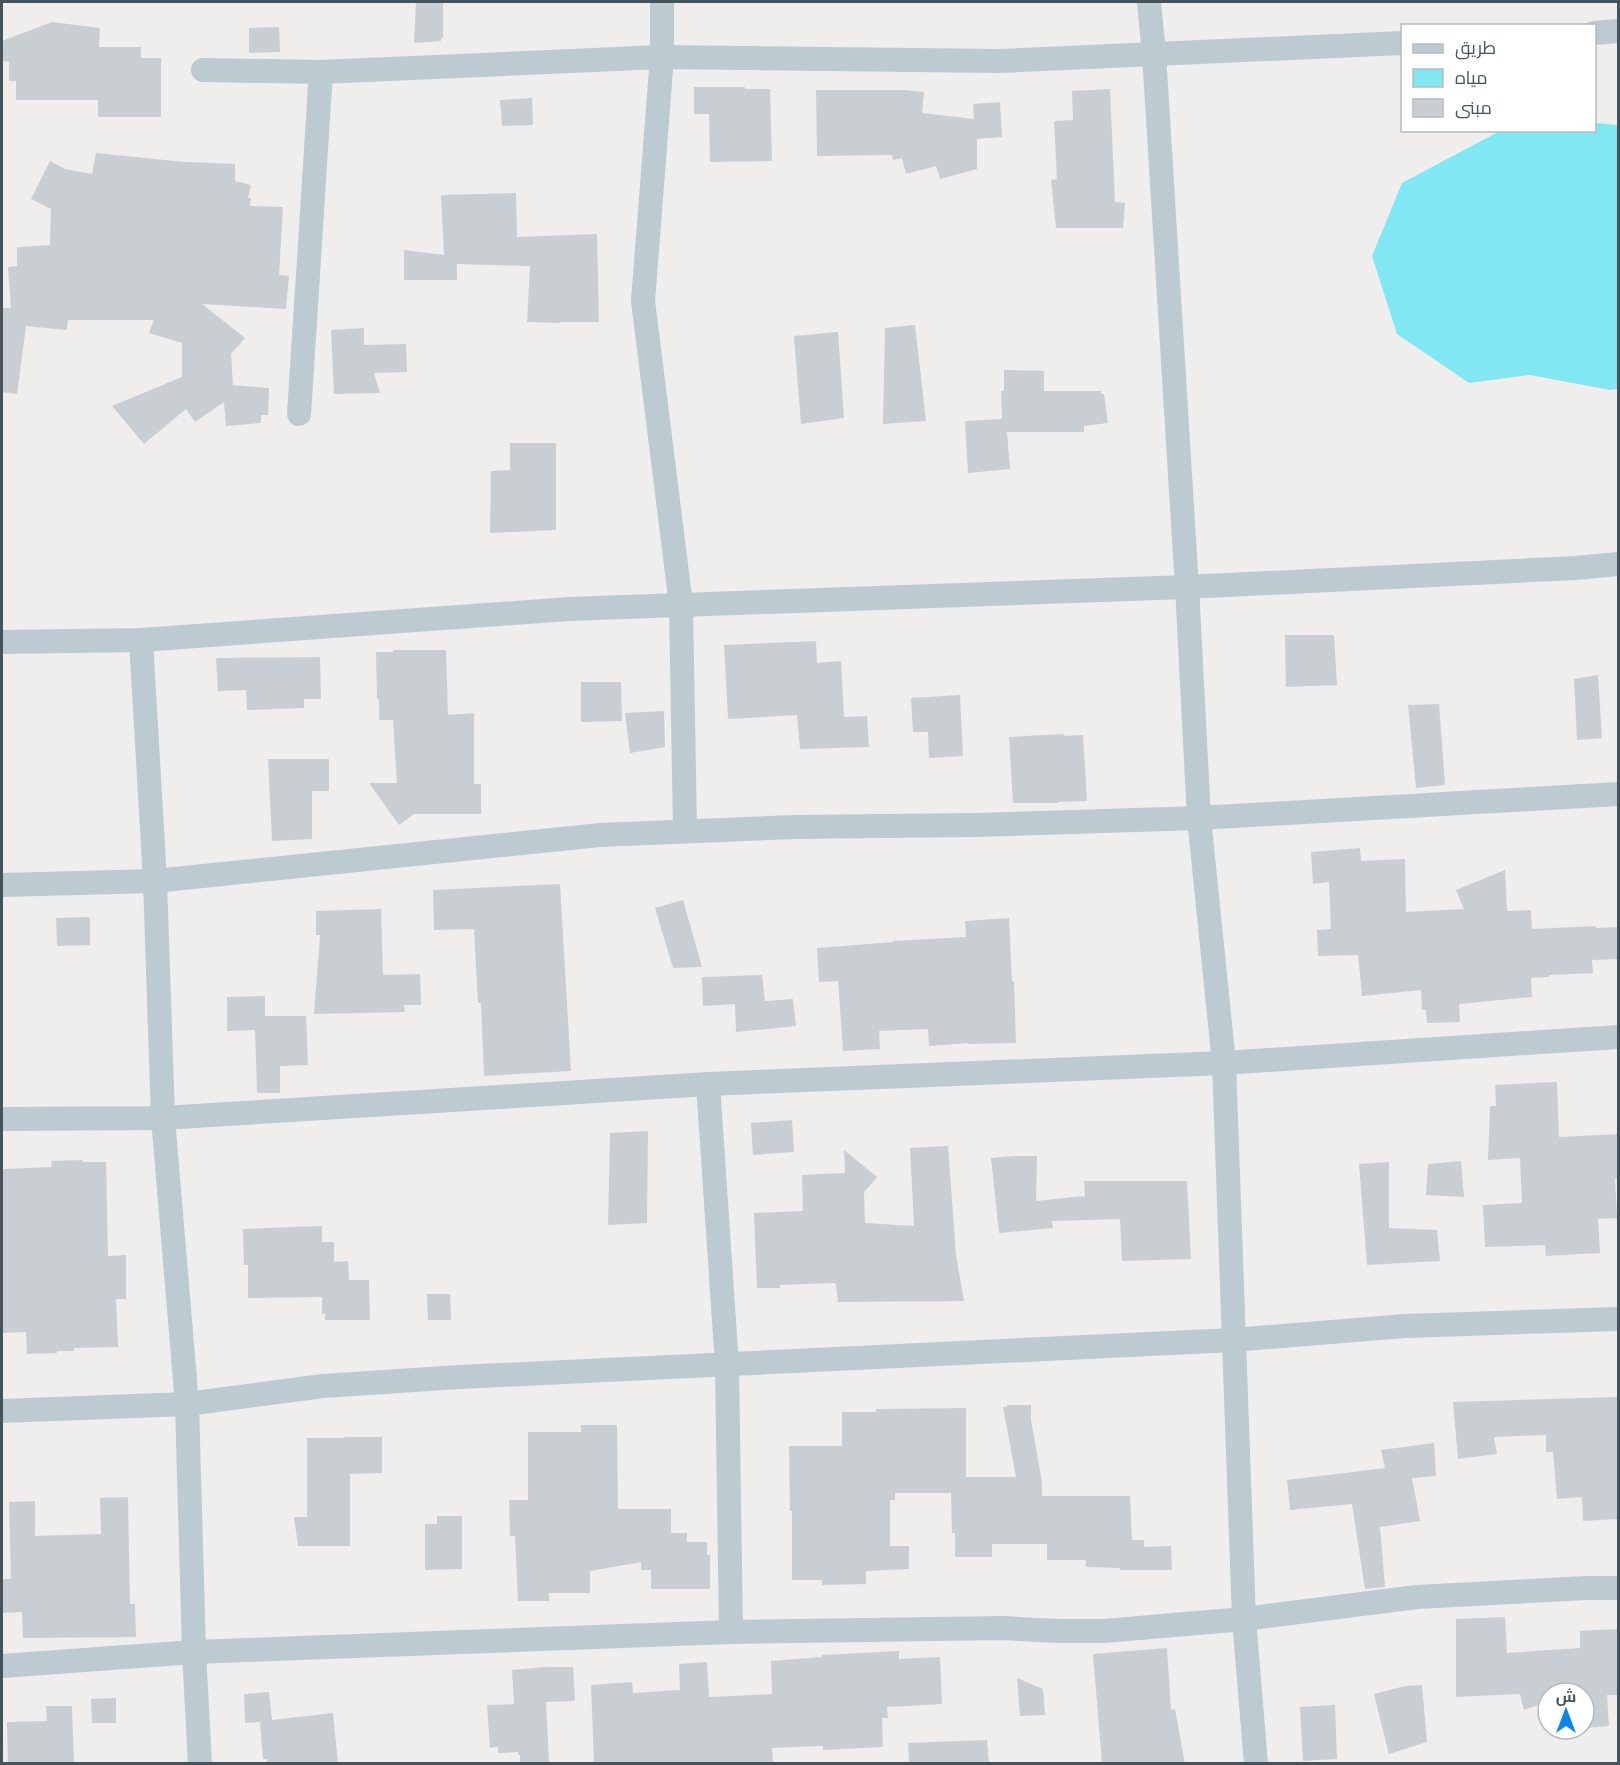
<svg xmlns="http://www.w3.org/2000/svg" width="1620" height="1765" font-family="'Roboto Condensed',Cairo,sans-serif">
	<rect width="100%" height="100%" fill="#f0eded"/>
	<polygon fill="#81e7f2" points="1595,123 1618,125 1618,389 1610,390 1530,375 1469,383 1397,334 1372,256 1402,183 1500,131 1594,130"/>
	<g fill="#c9ced3">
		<polygon points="416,2 443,2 443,38 441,38 441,41 414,43"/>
		<polygon points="52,22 100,28 99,47 141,47 141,58 161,58 161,117 98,117 98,100 16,100 16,81 9,81 9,62 2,61 2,41"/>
		<polygon points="279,27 280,52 249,53 249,28"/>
		<polygon points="694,87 745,87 745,89 770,89 772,161 710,162 709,114 694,114"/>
		<polygon points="1110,89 1115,202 1125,203 1123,228 1056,228 1051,180 1057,179 1054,121 1073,120 1072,91"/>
		<polygon points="816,90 905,90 924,92 922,113 974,119 973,104 1000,102 1002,137 977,139 977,169 940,179 936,166 906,174 902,158 893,160 892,155 817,156"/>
		<polygon points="532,98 533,125 502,126 500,100"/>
		<polygon points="96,153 185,162 235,164 235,181 251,185 248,198 251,198 250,206 283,207 279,275 289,276 286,309 202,304 245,338 231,354 233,385 269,388 268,415 261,415 261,423 226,426 224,402 195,422 186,409 144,444 112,406 182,377 182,343 149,333 154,320 68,320 67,330 26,326 17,394 2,392 3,308 11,308 8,267 17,266 17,247 50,245 51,209 31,199 50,161 65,169 92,174"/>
		<polygon points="516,193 517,237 597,234 599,322 560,322 561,323 527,322 530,266 457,264 457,280 404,280 404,250 444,255 441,195"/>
		<polygon points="915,325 926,421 883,424 885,328"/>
		<polygon points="364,328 364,345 406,344 407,372 374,373 380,393 334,394 331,330"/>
		<polygon points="838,332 844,418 801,424 794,336"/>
		<polygon points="1004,370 1044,371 1044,391 1101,391 1101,394 1104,394 1108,423 1084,426 1084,432 1007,432 1010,469 968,473 965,421 1002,419 1001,391 1004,391"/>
		<polygon points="510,443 556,443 556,530 490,533 491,471 510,470"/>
		<polygon points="1285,635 1334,635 1337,685 1286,687"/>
		<polygon points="816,641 817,663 841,661 844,717 867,716 869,747 800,749 797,715 728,719 724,645"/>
		<polygon points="393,650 446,650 448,715 474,713 474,784 481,784 481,814 414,814 399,825 369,783 397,783 393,720 379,720 379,699 377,699 376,652 393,652"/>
		<polygon points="320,657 321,699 304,699 304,708 247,710 246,690 218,691 216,658"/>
		<polygon points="1598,675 1602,738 1577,740 1574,679"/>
		<polygon points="581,682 621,682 622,721 581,722"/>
		<polygon points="960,695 963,756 929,758 928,732 913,732 911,698"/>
		<polygon points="1439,704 1445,785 1416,788 1408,705"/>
		<polygon points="664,711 665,747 630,753 625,713"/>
		<polygon points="1064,734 1064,736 1083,735 1087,801 1058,802 1058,803 1013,803 1009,737"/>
		<polygon points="268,759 329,759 329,791 312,791 312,839 272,841"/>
		<polygon points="1360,848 1361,861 1405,859 1406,912 1464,909 1456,890 1505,870 1507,911 1531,910 1532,929 1596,926 1596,928 1618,927 1618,959 1592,960 1593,973 1549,975 1549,977 1531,978 1532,997 1459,1004 1460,1022 1427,1023 1426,1010 1422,1010 1421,990 1362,996 1358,955 1318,956 1317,930 1331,929 1329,882 1313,884 1311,852"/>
		<polygon points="560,884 571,1071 484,1076 481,1003 478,1003 474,929 434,930 433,890"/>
		<polygon points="683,900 702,967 673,968 655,908"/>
		<polygon points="381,909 383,975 420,974 421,1005 404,1005 405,1012 314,1014 320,935 316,935 316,911"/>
		<polygon points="86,917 90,918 90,945 57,946 56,918"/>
		<polygon points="1009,918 1012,981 1014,981 1016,1043 968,1044 968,1043 929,1046 928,1029 879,1031 880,1049 843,1051 838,981 819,982 817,948 893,942 893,941 966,937 965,921"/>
		<polygon points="762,975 765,1001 793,999 796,1026 736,1032 735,1004 703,1006 702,977"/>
		<polygon points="265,996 265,1016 306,1016 308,1065 280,1066 280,1093 257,1093 255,1030 227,1031 227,997"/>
		<polygon points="1557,1082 1559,1137 1618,1134 1618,1178 1615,1179 1617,1218 1598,1219 1600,1253 1546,1256 1545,1245 1485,1247 1483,1205 1522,1203 1520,1158 1488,1160 1490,1106 1496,1106 1495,1085"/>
		<polygon points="792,1120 794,1152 753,1155 751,1123"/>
		<polygon points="648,1131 647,1223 608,1225 610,1133"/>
		<polygon points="948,1146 956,1255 964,1301 838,1302 836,1284 833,1283 780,1285 780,1288 757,1288 754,1213 803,1211 802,1175 845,1173 844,1150 877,1177 864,1192 865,1223 914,1226 910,1148"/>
		<polygon points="1014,1156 1037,1156 1036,1201 1085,1196 1084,1181 1187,1181 1191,1259 1122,1261 1120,1219 1052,1221 1053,1228 999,1233 991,1158"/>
		<polygon points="82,1160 83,1162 106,1162 108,1256 126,1255 126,1299 116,1299 118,1347 74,1348 74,1351 57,1351 57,1353 27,1354 26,1332 2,1333 2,1169 52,1167 51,1161"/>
		<polygon points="1461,1161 1464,1197 1426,1195 1428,1164"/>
		<polygon points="1389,1162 1389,1228 1437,1230 1440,1261 1367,1265 1359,1164"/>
		<polygon points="322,1226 322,1242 334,1242 334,1262 348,1261 349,1280 369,1280 370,1320 325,1320 325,1313 322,1314 322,1297 248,1298 248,1265 244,1265 243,1229"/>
		<polygon points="427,1294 450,1294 451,1320 428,1320"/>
		<polygon points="1618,1397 1618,1519 1583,1521 1582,1497 1557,1499 1553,1452 1546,1452 1546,1435 1494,1437 1497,1454 1458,1459 1453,1402"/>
		<polygon points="1007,1405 1031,1405 1031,1420 1042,1482 1042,1496 1130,1496 1132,1540 1144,1540 1144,1547 1171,1546 1172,1570 1120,1570 1120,1568 1086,1567 1086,1560 1047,1560 1047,1544 992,1544 992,1557 955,1557 955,1533 952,1533 951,1493 895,1493 895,1500 890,1500 890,1546 909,1546 909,1569 866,1571 866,1584 822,1585 822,1580 792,1580 792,1511 790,1511 789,1446 842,1446 842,1412 876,1412 876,1409 966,1408 966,1477 1016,1477 1003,1407 1007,1407"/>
		<polygon points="581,1425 617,1425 618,1509 671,1509 671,1533 687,1533 687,1542 707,1542 707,1555 710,1555 710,1589 651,1589 651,1570 641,1570 641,1562 590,1571 590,1593 549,1593 549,1601 518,1601 515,1536 510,1536 509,1500 528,1500 528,1432 581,1432"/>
		<polygon points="345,1437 382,1437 382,1473 350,1474 350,1546 298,1546 294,1517 307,1517 307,1438 345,1438"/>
		<polygon points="1434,1443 1436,1476 1412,1478 1420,1521 1380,1527 1385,1587 1365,1589 1352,1504 1290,1510 1287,1480 1385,1468 1381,1450"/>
		<polygon points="128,1497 130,1604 135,1604 136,1637 23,1638 22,1612 2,1613 2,1579 11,1579 9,1502 35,1501 35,1536 101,1534 100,1498"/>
		<polygon points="437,1516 462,1516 462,1569 425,1570 425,1524 437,1524"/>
		<polygon points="1505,1617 1507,1653 1580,1648 1580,1631 1618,1629 1618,1695 1607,1695 1609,1726 1584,1728 1584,1693 1548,1693 1548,1702 1524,1710 1520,1694 1456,1697 1456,1619"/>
		<polygon points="1167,1648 1171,1710 1175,1709 1185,1764 1102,1764 1093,1654"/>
		<polygon points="899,1651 899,1659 940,1657 942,1704 887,1707 888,1718 882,1718 883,1747 823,1750 823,1746 772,1748 773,1764 594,1764 591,1685 632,1682 633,1693 680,1690 679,1664 707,1662 709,1697 772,1694 771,1661 822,1657 822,1655"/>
		<polygon points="546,1667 573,1667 575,1701 546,1702 549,1764 520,1764 520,1755 518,1755 518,1752 498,1753 498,1747 490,1748 487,1705 514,1704 512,1670"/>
		<polygon points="1017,1678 1043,1689 1045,1715 1020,1716"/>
		<polygon points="1422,1685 1427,1742 1389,1754 1374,1694 1405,1686"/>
		<polygon points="269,1692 272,1720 333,1713 338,1764 268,1764 267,1759 263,1759 260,1722 245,1723 244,1694"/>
		<polygon points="116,1698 116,1723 92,1723 91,1699"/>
		<polygon points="1335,1705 1337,1759 1303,1761 1300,1707"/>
		<polygon points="46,1706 72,1706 74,1764 8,1764 7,1722 47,1721"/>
		<polygon points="987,1740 989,1764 909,1764 908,1743"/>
	</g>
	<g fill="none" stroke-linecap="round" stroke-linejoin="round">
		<g stroke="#bccad1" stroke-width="24">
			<polyline points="662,2 662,57 643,301 681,605 685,830"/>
			<polyline points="1149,2 1154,54 1187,587 1199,818 1224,1063 1244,1619 1256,1764"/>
			<polyline points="1594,33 1618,31"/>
			<polyline points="203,70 321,72 662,57 999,61 1402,43"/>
			<polyline points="299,414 321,72"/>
			<polyline points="141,640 155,881 163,1118 187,1404 194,1652 200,1764"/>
			<polyline points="2,642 141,640 569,609 1187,587 1576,568 1618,564"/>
			<polyline points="2,885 155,881 600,835 795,827 975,825 1199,818 1618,794"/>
			<polyline points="708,1084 727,1365 731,1632"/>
			<polyline points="2,1119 163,1118 708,1084 1224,1063 1618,1037"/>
			<polyline points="2,1411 187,1404 323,1386 460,1377 1233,1340 1405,1326 1618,1319"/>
			<polyline points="2,1666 194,1652 731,1632 1004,1628 1058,1631 1104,1631 1244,1619 1417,1597 1587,1588 1618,1588"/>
		</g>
	</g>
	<rect width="1620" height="1765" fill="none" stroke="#44535c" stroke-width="6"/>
	<rect x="1401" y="24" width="195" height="108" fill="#ffffff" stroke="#b4babe" stroke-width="1.5"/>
	<rect x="1413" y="44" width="30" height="9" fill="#bccad1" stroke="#b4babe" stroke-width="1.5"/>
	<text x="1455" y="54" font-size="18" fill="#44535c">طريق</text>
	<rect x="1413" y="69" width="30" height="18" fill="#81e7f2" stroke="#b4babe" stroke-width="1.5"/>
	<text x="1455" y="84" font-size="18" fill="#44535c">مياه</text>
	<rect x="1413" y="99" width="30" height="18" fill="#c9ced3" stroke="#b4babe" stroke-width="1.5"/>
	<text x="1455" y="114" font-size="18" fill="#44535c">مبنى</text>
	<g transform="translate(1566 1711)"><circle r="28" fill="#ffffff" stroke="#b4babe" stroke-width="1.5"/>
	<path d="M0-4.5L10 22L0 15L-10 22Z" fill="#0c85eb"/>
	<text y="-9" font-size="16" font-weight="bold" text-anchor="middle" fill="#44535c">ش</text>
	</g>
</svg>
